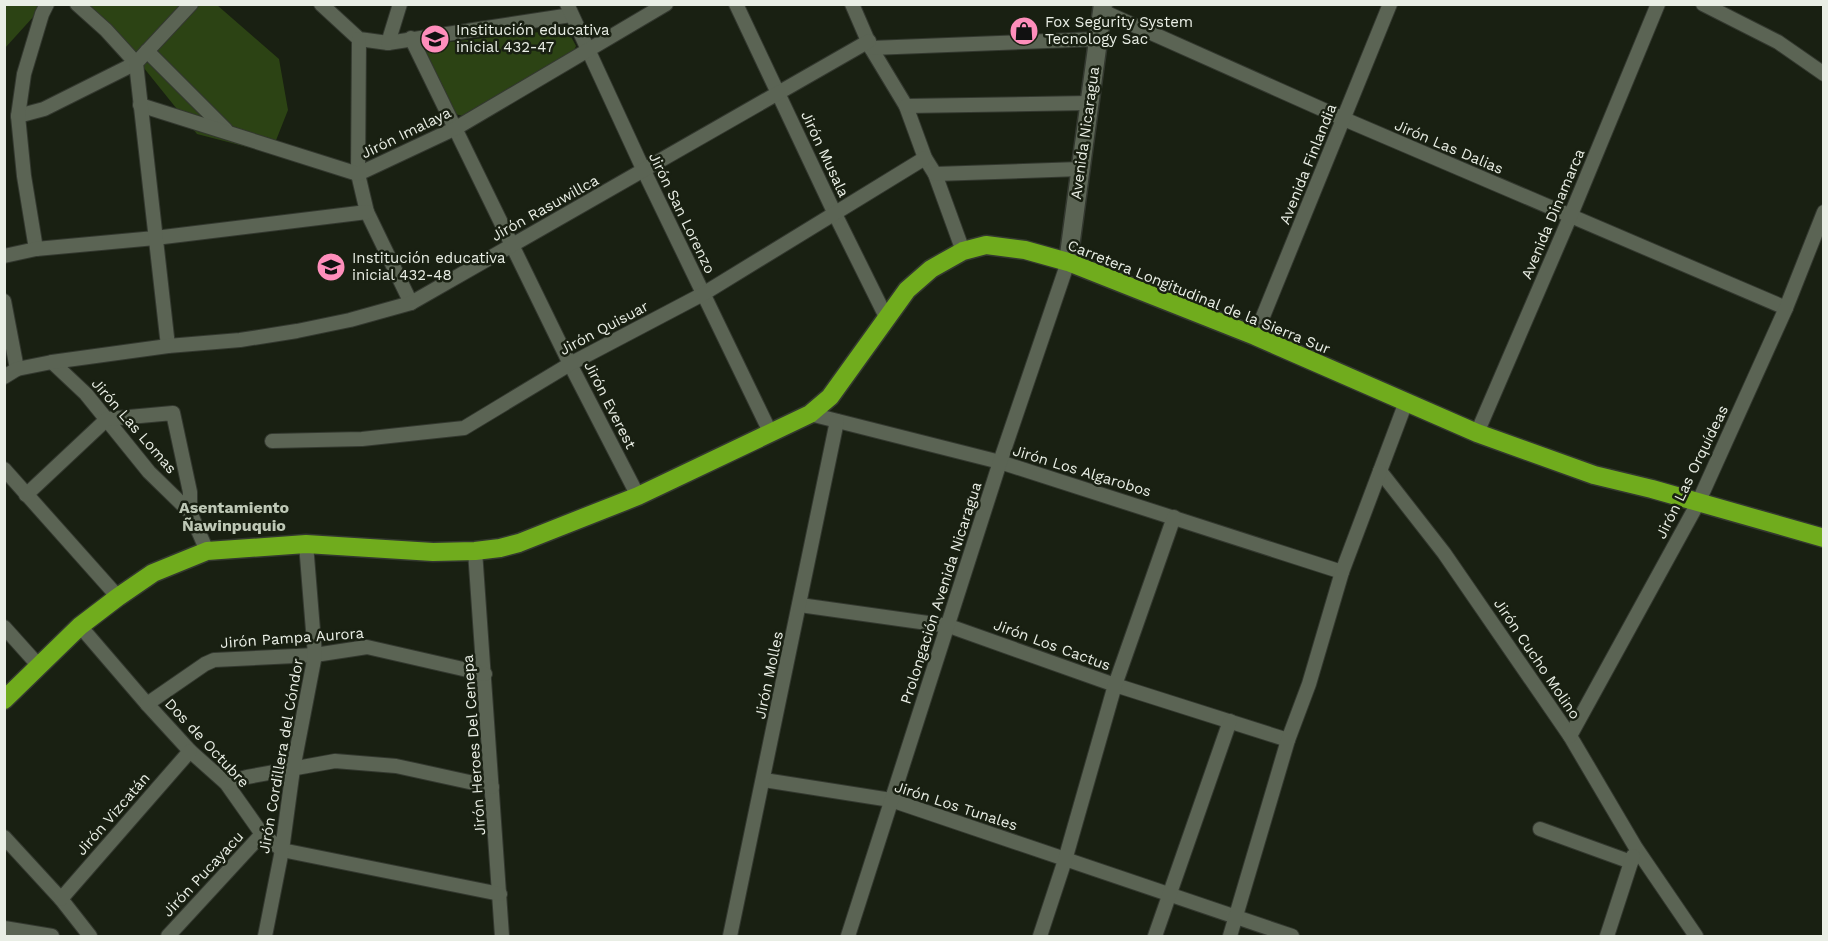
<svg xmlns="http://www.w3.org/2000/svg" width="1828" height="941" font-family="'Work Sans',sans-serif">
	<rect width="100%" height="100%" fill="#192012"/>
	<g fill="#2c4314">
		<polygon points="5,5 44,5 5,48"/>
		<polygon points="74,5 217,5 279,59 288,110 271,153 197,134 123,42"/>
		<polygon points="567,29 576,46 572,55 463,116 455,114 423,45"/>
	</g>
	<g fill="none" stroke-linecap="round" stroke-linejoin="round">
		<g stroke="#33382f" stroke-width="16">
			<g id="street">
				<polyline points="321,4 359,39 388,43 571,15"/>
				<polyline points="567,4 644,171 771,434"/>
				<polyline points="736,4 835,214 886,317"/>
				<polyline points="852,4 871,48 906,106 925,158 935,174 963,251"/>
				<polyline points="1703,4 1778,42 1824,74"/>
				<polyline points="1102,11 1344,119 1786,308"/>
				<polyline points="411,38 570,364 638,496"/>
				<polyline points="359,39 358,174 367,212 411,303"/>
				<polyline points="388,43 400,4"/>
				<polyline points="871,48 1098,39"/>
				<polyline points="147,51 226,130"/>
				<polyline points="140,105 358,174 456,128 666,4"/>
				<polyline points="906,106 1089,103"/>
				<polyline points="18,116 44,109 136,63 106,30 77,4"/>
				<polyline points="935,174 1080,169"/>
				<polyline points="36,249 24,176 18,116 24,74 42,14 47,4"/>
				<polyline points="4,256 36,249 155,238 367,212"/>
				<polyline points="4,301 17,369"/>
				<polyline points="1255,336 1390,4"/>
				<polyline points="168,346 136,63 191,4"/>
				<polyline points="52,362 86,394 149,472 190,512"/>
				<polyline points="4,377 17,369 52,362 168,346 240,340 297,331 350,320 411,303 869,41"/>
				<polyline points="1406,402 1380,471 1444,553 1570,736 1636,848 1696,936"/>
				<polyline points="810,414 1000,462 1342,572"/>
				<polyline points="1477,433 1570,217 1658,4"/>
				<polyline points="272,441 362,439 464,428 570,364 703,294 925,158"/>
				<polyline points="4,469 118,597"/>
				<polyline points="26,495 107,419 173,413 190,492 190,512 207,551"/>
				<polyline points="475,551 502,936"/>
				<polyline points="800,605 949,626 1115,685 1288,740"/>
				<polyline points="80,626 147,704 190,751 226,783 262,834 282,850 500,894"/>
				<polyline points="4,627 39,666"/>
				<polyline points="147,704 205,664 214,660 315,655 367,647 485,674"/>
				<polyline points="1570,736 1698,503 1786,308 1824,212"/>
				<polyline points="764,780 891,800 1292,936"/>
				<polyline points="226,783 247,777 335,761 396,766 492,787"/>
				<polyline points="1540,829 1631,862"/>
				<polyline points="4,837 61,899 90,936"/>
				<polyline points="61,899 190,751"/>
				<polyline points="4,928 52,936"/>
				<polyline points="168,936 262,834"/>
				<polyline points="265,936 282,850 293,769 315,655 306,544"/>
				<polyline points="730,936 837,421"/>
				<polyline points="848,936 1000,462 1068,262"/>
				<polyline points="1040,936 1065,860 1115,685 1174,517"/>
				<polyline points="1155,936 1230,721"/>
				<polyline points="1230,936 1288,740 1309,684 1342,572 1380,471"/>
				<polyline points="1607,936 1633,856"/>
			</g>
		</g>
		<g stroke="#33382f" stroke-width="21">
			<polyline id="secondary" points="1068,262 1103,4"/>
		</g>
		<g stroke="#33382f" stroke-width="21">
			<polyline id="highway" points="4,700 80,626 118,597 153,573 207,551 306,544 433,552 475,551 500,548 519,543 638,496 810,414 830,397 907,290 931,269 963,251 986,245 1025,250 1068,262 1255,336 1477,433 1594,475 1652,489 1824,538"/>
		</g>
		<use href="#street" stroke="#5b6454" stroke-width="14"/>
		<use href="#secondary" stroke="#5b6454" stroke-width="18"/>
		<use href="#highway" stroke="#70ac1d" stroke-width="18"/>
	</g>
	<defs>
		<g id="shop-disc" transform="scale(1.5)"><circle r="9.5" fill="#fe8ebb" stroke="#192012"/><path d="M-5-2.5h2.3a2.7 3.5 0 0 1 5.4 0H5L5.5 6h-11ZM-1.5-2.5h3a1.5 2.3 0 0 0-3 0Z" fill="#111"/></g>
		<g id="school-disc" transform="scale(1.5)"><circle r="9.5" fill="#fe8ebb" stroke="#192012"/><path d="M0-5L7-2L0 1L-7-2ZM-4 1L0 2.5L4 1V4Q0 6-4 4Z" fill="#111"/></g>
	</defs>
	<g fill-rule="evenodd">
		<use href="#shop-disc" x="1024" y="31"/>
		<use href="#school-disc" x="435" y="39"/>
		<use href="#school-disc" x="331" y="267"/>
	</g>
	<g text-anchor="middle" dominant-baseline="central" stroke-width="5" stroke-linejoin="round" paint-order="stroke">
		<g font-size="15" fill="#e9eee5" stroke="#192012" text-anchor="start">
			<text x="1045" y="22">Fox Segurity System<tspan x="1045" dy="17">Tecnology Sac</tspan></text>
			<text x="456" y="30">Institución educativa<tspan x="456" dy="17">inicial 432-47</tspan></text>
			<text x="352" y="258">Institución educativa<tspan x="352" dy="17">inicial 432-48</tspan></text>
		</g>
		<g font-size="15" fill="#e9eee5" stroke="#192012">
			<text transform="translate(406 133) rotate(-26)">Jirón Imalaya</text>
			<text transform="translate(1085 133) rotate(-82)">Avenida Nicaragua</text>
			<text transform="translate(1449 147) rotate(23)">Jirón Las Dalias</text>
			<text transform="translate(825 154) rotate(65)">Jirón Musala</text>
			<text transform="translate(1308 164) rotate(-68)">Avenida Finlandia</text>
			<text transform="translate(545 208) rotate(-29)">Jirón Rasuwillca</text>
			<text transform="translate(682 213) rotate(64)">Jirón San Lorenzo</text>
			<text transform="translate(1553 214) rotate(-67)">Avenida Dinamarca</text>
			<text transform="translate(1199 297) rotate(22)">Carretera Longitudinal de la Sierra Sur</text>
			<text transform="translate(604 328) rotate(-28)">Jirón Quisuar</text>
			<text transform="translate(610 405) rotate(63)">Jirón Everest</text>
			<text transform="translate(134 426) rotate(49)">Jirón Las Lomas</text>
			<text transform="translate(1082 471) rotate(17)">Jirón Los Algarobos</text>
			<text transform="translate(1692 472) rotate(-64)">Jirón Las Orquídeas</text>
			<text transform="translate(941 593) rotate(-72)">Prolongación Avenida Nicaragua</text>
			<text transform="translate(292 638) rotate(-4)">Jirón Pampa Aurora</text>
			<text transform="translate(1052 645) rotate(20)">Jirón Los Cactus</text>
			<text transform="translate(1537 659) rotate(56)">Jirón Cucho Molino</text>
			<text transform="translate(769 675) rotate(-78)">Jirón Molles</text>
			<text transform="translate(207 743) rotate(47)">Dos de Octubre</text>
			<text transform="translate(474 745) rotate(-94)">Jirón Heroes Del Cenepa</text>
			<text transform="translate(281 756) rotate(-80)">Jirón Cordillera del Cóndor</text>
			<text transform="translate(956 806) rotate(18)">Jirón Los Tunales</text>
			<text transform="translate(113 814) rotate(-49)">Jirón Vizcatán</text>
			<text transform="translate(203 874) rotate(-47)">Jirón Pucayacu</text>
		</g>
		<g font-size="16" font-weight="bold" fill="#bec8b6" stroke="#192012">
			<text x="234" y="507">Asentamiento<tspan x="234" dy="18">Ñawinpuquio</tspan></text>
		</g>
	</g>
	<rect width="1828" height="941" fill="none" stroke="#e9eee5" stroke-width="12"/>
</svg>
